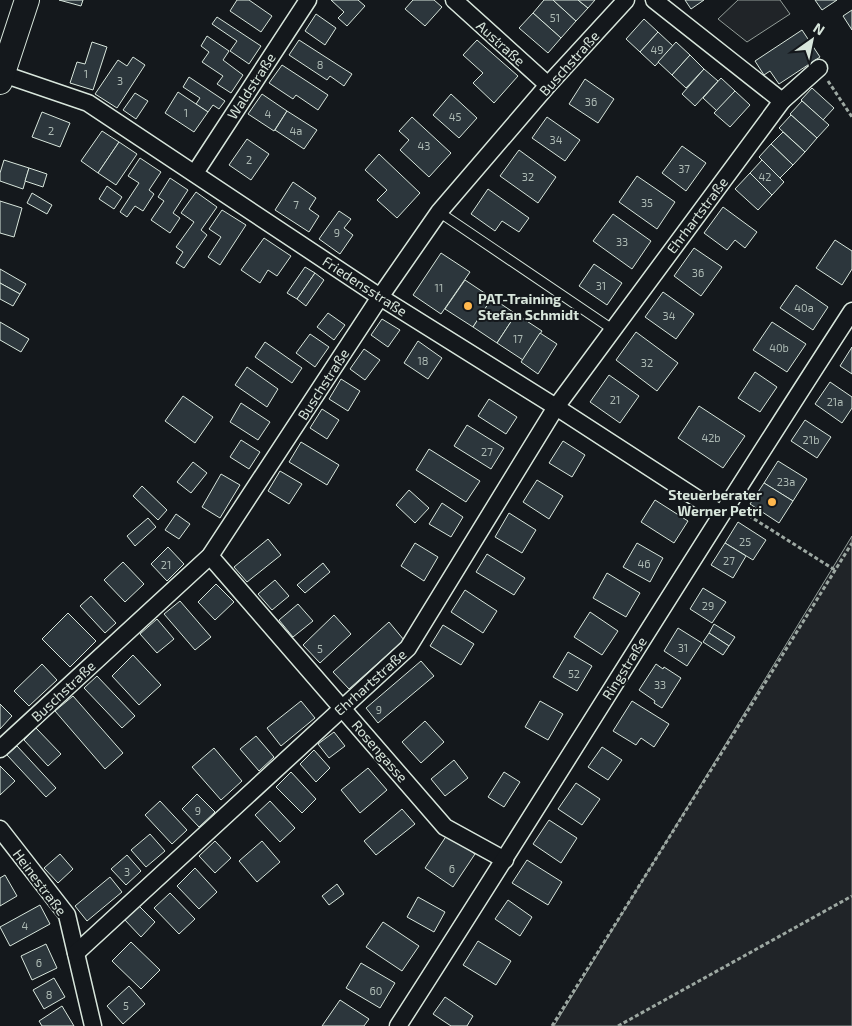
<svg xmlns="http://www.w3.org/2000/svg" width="852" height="1026" font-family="'Exo 2',sans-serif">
	<rect width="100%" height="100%" fill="#14181c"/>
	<g fill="#202428" stroke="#939e99">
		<polygon points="738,0 780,0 790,14 747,42 718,19"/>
		<polygon points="852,536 852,1026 554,1026"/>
	</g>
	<g fill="#2c363c" stroke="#d8e6dc">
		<polygon points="59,0 83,0 81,6"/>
		<polygon points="237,0 249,0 272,16 261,32 230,11"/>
		<polygon points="331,0 358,0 365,6 347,26 338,18 344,12"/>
		<polygon points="413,0 434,0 442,7 425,26 405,9"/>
		<polygon points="544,0 553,0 576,21 561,38 533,13"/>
		<polygon points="553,0 578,0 588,8 576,21"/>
		<polygon points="578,0 595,0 588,8"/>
		<polygon points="685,0 704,0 691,9"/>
		<polygon points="815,0 837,0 822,10"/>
		<polygon points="852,10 852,30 843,16"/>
		<polygon points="533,13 561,38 548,53 519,28"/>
		<polygon points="316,14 336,28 325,45 305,31"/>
		<polygon points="217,17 261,46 249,64 230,51 237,41 212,24"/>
		<polygon points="644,19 658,32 640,52 626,39"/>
		<polygon points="802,30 820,57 779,84 770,71 764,75 755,61"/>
		<polygon points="658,32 673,46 655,66 640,52"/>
		<polygon points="207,36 229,51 223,60 243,75 231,93 217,84 223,76 202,62 209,52 201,46"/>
		<polygon points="299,40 352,74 344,86 330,76 327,80 289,55"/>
		<polygon points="477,40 518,76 494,103 473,83 483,73 463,55"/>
		<polygon points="92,42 107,47 93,90 70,83 77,62 85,64"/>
		<polygon points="676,42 690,55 672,75 658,62"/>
		<polygon points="690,55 704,69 686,88 672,75"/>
		<polygon points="133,57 145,65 117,108 95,94 118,60 127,66"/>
		<polygon points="282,65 328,95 318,110 296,95 293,99 269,83"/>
		<polygon points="704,69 718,81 695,106 682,94"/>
		<polygon points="189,77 225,101 219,109 213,105 208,112 196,104 200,98 183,87"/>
		<polygon points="721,78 735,91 717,111 703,98"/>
		<polygon points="585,79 614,99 598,123 569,104"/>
		<polygon points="812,88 834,108 823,120 801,100"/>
		<polygon points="735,91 750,105 730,127 714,113"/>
		<polygon points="178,92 208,112 194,132 165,113"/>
		<polygon points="135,93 148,101 136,119 123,110"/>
		<polygon points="262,94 287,111 274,131 248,114"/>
		<polygon points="451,94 477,118 459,138 433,115"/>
		<polygon points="802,101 829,125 817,138 790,114"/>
		<polygon points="287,111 317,130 304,149 275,130"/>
		<polygon points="42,112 70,123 60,147 32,137"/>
		<polygon points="791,115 817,138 805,152 779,128"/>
		<polygon points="412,117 451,153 429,177 400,150 409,140 399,131"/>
		<polygon points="547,117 580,140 565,161 532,138"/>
		<polygon points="102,131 119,142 98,173 81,161"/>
		<polygon points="783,132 805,152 793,165 771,144"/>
		<polygon points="247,139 269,154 251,180 229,165"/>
		<polygon points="119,142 137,154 116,185 98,173"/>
		<polygon points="771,144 793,165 780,178 759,157"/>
		<polygon points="682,146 706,163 686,191 662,173"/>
		<polygon points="519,150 556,177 538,203 500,176"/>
		<polygon points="379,154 420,193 397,218 377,200 387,190 365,170"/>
		<polygon points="140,158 161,172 149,190 154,194 143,211 135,206 127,217 120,212 139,183 128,176"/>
		<polygon points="4,160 29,168 23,189 0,181 0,173"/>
		<polygon points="762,160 784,182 772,195 750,173"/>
		<polygon points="29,168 47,174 43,187 25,181"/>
		<polygon points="750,173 772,195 758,210 735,189"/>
		<polygon points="637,176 675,202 657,229 619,202"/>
		<polygon points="170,178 188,190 173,213 180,218 170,233 151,220 164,201 158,197"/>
		<polygon points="293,182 316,198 309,209 319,216 309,232 275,210"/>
		<polygon points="107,186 122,197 114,209 99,199"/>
		<polygon points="488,189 529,218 519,232 502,221 495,231 471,214"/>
		<polygon points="196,192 217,207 201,230 207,235 184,268 176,263 183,252 176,247 194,222 181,213"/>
		<polygon points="32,193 52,205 47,214 27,203"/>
		<polygon points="0,201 22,208 14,237 0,233"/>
		<polygon points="723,207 757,232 745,248 735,240 727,250 704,233"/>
		<polygon points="222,210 246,225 220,265 208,257 221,237 209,229"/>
		<polygon points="339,211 351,219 344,228 353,235 340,254 319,239"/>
		<polygon points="613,214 651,241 632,269 593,241"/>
		<polygon points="264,238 291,256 277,276 268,270 260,283 241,270"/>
		<polygon points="835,240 852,251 852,269 842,285 816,268"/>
		<polygon points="694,248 722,267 701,296 674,276"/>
		<polygon points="441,253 470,272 441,314 413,295"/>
		<polygon points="594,264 622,283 607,305 579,286"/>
		<polygon points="305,267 315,273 297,299 287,293"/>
		<polygon points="0,269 26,284 20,294 0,283"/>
		<polygon points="315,273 324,280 306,306 297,299"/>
		<polygon points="465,280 492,298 473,327 445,309"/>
		<polygon points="0,283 20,294 13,306 0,299"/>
		<polygon points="796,285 828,307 813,330 780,308"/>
		<polygon points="663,292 694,314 676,339 645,317"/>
		<polygon points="492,298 516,314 497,343 473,327"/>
		<polygon points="328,313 345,325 334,340 317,327"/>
		<polygon points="516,314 542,331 523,360 497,343"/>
		<polygon points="382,319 400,330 388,347 371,335"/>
		<polygon points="0,322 29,339 21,352 0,340"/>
		<polygon points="772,322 806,344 787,372 753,350"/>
		<polygon points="636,332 678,363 657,391 616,360"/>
		<polygon points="540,333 557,344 538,374 521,362"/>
		<polygon points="310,334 329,347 315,367 296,353"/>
		<polygon points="418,341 442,358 428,379 404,363"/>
		<polygon points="265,342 302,368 292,383 255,357"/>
		<polygon points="852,347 852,374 840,366"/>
		<polygon points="364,349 380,360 365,380 350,369"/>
		<polygon points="247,367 278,389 267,407 235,385"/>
		<polygon points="755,372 777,387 760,412 738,398"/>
		<polygon points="609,375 639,396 620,423 590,402"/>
		<polygon points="341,379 360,391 348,411 329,399"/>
		<polygon points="830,382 852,397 852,408 842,423 815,404"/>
		<polygon points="183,396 213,417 195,443 165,421"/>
		<polygon points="489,399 517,417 506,434 478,416"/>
		<polygon points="241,403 270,422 258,440 230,422"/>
		<polygon points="699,406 745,436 723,468 678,438"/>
		<polygon points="322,409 339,420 327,439 310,428"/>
		<polygon points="805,420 831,437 817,458 791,441"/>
		<polygon points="467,425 504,448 491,469 454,446"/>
		<polygon points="241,440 260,452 249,469 230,457"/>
		<polygon points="563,441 585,455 572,477 549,463"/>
		<polygon points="301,442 339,465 327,485 289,462"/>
		<polygon points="429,449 480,481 466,502 416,470"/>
		<polygon points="778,461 807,479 793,501 764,483"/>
		<polygon points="193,462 207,473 191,493 177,482"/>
		<polygon points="280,471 302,484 289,504 268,491"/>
		<polygon points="221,474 240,485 220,518 202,507"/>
		<polygon points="537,480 563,496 549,519 523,502"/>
		<polygon points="764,483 793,501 779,523 750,504"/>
		<polygon points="142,486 167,510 158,520 133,496"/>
		<polygon points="409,490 429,508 415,523 396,505"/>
		<polygon points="655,500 688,521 674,543 641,522"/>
		<polygon points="442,503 463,517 451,537 429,524"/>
		<polygon points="509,513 536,530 522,553 495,537"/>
		<polygon points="176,514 190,524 179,539 165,530"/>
		<polygon points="148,518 156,527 135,546 127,536"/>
		<polygon points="738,522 766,540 753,560 725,543"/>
		<polygon points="268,539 281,555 247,582 234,567"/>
		<polygon points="415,543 438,557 424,581 401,566"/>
		<polygon points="637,543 663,558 650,582 623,567"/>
		<polygon points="725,543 746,556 733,578 711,565"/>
		<polygon points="168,547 184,564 167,581 151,564"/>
		<polygon points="487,554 525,578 514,595 476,572"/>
		<polygon points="123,562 144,584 125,602 104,580"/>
		<polygon points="323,563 330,572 305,593 297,585"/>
		<polygon points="607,573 640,593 626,617 593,598"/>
		<polygon points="275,580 289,596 272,610 258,594"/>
		<polygon points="216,584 234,602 215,620 198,602"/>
		<polygon points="703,588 726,602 712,623 690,609"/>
		<polygon points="465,590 497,611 483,633 451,612"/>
		<polygon points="91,596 116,623 105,633 80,606"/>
		<polygon points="180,601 211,637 195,650 164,614"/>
		<polygon points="298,604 313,621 293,637 279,620"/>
		<polygon points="590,612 618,631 602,655 574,637"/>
		<polygon points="68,613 96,641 70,667 42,639"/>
		<polygon points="334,615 351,634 320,663 303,645"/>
		<polygon points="157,619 174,639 157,653 140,634"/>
		<polygon points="389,622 404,640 349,689 333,672"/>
		<polygon points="714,624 735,637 729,646 709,633"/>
		<polygon points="443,625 474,644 461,665 430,646"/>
		<polygon points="678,628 702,643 687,666 664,651"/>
		<polygon points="709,633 729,646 723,655 703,642"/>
		<polygon points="568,652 592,666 577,691 553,677"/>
		<polygon points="133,655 161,685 139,705 112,676"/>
		<polygon points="421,661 434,676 378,723 366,708"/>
		<polygon points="42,664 57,680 29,706 14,691"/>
		<polygon points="656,664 663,669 664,667 681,678 662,708 654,703 655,701 639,690"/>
		<polygon points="97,676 135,716 122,728 84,688"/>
		<polygon points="73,696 123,753 105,769 55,711"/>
		<polygon points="301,701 315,718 281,746 267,728"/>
		<polygon points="540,701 563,714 548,740 525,727"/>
		<polygon points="632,701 669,724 654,747 641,738 636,745 613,731"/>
		<polygon points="0,704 12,716 0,729"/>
		<polygon points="425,721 444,742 421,763 402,742"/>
		<polygon points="36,728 61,754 48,766 24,740"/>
		<polygon points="334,732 345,746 329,758 318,744"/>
		<polygon points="256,736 274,757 259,771 240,749"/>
		<polygon points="17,746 56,788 46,797 7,755"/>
		<polygon points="602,747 622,760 608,780 588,767"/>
		<polygon points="214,748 242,781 221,800 192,767"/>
		<polygon points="314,750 330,768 316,782 300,764"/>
		<polygon points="454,760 468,778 445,796 431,779"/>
		<polygon points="0,766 15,781 0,795"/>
		<polygon points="368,768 387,790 360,813 341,790"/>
		<polygon points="291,772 316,799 302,813 276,787"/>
		<polygon points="504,772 520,782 504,807 488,797"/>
		<polygon points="576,783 600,799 582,825 558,809"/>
		<polygon points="197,794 215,812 199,827 182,809"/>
		<polygon points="160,801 187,830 172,844 145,815"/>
		<polygon points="270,801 295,828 280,842 255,815"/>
		<polygon points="402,809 415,824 376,855 364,841"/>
		<polygon points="549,820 577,838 561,863 533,844"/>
		<polygon points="150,834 165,851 146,867 131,850"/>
		<polygon points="447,835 475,854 453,887 425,868"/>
		<polygon points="215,841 231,858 215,873 199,856"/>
		<polygon points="262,841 280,862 257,882 239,861"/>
		<polygon points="60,854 73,869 58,883 44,868"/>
		<polygon points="127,855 141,871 126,885 111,869"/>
		<polygon points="527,860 562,882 548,905 512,883"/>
		<polygon points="195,868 217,892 199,909 177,886"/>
		<polygon points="5,875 17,896 0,906 0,878"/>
		<polygon points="110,877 122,892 87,921 75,906"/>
		<polygon points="337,884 344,894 329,905 322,896"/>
		<polygon points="170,893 195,919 179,934 154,908"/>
		<polygon points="418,897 445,912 434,932 407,917"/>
		<polygon points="508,900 532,917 520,936 495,919"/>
		<polygon points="40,905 50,924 10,946 0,927"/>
		<polygon points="138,905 155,922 141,937 124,919"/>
		<polygon points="383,922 419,946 402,971 366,947"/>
		<polygon points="478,941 511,961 496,985 463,965"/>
		<polygon points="131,942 160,970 141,989 112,961"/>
		<polygon points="46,944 57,968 32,980 21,956"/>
		<polygon points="361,963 395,983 380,1008 346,988"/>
		<polygon points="54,978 65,997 44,1009 33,990"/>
		<polygon points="129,986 145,1004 123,1024 107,1006"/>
		<polygon points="445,997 473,1016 467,1026 451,1026 433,1014"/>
		<polygon points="340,1000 369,1019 364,1026 322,1026"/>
		<polygon points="62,1006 74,1026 42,1026 39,1021"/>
	</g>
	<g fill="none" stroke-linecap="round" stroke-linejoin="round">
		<g stroke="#d8e6dc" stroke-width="11">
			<polyline id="service" points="439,212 612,329"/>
		</g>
		<g stroke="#d8e6dc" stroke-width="19">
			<g id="minor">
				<polyline points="454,0 548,85"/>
				<polyline points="3,74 88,103 380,297 556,407 721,514"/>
				<polyline points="782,101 819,68"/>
				<polyline points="195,173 308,0"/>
				<polyline points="210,556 445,827 505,860"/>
				<polyline points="0,749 210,556 380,297 439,212 548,85 626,0"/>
				<polyline points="0,829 67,915 93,1026"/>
				<polyline points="76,953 408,648 556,407 782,101 654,0"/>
				<path d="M398,1026c153,-238 300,-478 454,-715"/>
			</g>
		</g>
		<g stroke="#d8e6dc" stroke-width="26">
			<polyline id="secondary" points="0,82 27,0"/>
		</g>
		<g stroke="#9da8a2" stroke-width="3" stroke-dasharray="4 2.5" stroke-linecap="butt">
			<polyline points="828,81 852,117"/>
			<polyline points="743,512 835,570"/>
			<polyline points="552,1026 852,543"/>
			<polyline points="618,1026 852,896"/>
		</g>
		<use href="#service" stroke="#14181c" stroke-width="9"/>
		<use href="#minor" stroke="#14181c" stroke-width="16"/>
		<use href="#secondary" stroke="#14181c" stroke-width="24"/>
	</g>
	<g fill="#ffb74d" stroke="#14181c" stroke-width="2">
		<circle cx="468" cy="306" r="5"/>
		<circle cx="772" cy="502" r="5"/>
	</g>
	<g text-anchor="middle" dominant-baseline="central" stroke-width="4" stroke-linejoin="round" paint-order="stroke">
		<g font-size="11" fill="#adbab4">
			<text x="555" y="17">51</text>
			<text x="657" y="49">49</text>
			<text x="320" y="64">8</text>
			<text x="86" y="73">1</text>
			<text x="120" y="80">3</text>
			<text x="591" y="101">36</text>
			<text x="186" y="112">1</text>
			<text x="268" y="113">4</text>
			<text x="455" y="116">45</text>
			<text x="51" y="130">2</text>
			<text x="296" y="130">4a</text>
			<text x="556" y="139">34</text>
			<text x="424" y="145">43</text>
			<text x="249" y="159">2</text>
			<text x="684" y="168">37</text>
			<text x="528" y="176">32</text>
			<text x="765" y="176">42</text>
			<text x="647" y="202">35</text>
			<text x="296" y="204">7</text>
			<text x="337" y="232">9</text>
			<text x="622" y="241">33</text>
			<text x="698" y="272">36</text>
			<text x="601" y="285">31</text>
			<text x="439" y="287">11</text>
			<text x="804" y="307">40a</text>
			<text x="669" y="315">34</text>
			<text x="518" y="338">17</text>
			<text x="779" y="347">40b</text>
			<text x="423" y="360">18</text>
			<text x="647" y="362">32</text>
			<text x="615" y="399">21</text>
			<text x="835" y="401">21a</text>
			<text x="711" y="437">42b</text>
			<text x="811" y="439">21b</text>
			<text x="487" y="451">27</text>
			<text x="786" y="481">23a</text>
			<text x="745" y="541">25</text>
			<text x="729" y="560">27</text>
			<text x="644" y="563">46</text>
			<text x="166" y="564">21</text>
			<text x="708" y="605">29</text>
			<text x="683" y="647">31</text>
			<text x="320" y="648">5</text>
			<text x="574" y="673">52</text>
			<text x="660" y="684">33</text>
			<text x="379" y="709">9</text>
			<text x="198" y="810">9</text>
			<text x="452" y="868">6</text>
			<text x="127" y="871">3</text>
			<text x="25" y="925">4</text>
			<text x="39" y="962">6</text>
			<text x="376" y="990">60</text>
			<text x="49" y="994">8</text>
			<text x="126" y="1005">5</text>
		</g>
		<g font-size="14" fill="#d8e6dc" stroke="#14181c">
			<text transform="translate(501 43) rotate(42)">Austraße</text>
			<text transform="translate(569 63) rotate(-48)">Buschstraße</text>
			<text transform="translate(251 86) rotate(-57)">Waldstraße</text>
			<text transform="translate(697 215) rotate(-53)">Ehrhartstraße</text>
			<text transform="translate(365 286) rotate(33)">Friedensstraße</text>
			<text transform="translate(323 384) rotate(-57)">Buschstraße</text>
			<text transform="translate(624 668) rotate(-58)">Ringstraße</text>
			<text transform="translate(370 682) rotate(-42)">Ehrhartstraße</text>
			<text transform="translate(63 691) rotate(-43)">Buschstraße</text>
			<text transform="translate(380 751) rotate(49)">Rosengasse</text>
			<text transform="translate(40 882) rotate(53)">Heinestraße</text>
		</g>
		<g font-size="14" font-weight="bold" fill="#d8e6dc" stroke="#14181c" text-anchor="start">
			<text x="478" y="298">PAT-Training<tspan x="478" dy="16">Stefan Schmidt</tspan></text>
			<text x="762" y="494" text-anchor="end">Steuerberater<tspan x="762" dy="16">Werner Petri</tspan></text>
		</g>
	</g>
	<g transform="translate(812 40) rotate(33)" stroke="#14181c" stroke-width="4" paint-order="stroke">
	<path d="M0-4L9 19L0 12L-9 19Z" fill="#d8e6dc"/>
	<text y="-8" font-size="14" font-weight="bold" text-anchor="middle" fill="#d8e6dc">N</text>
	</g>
</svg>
